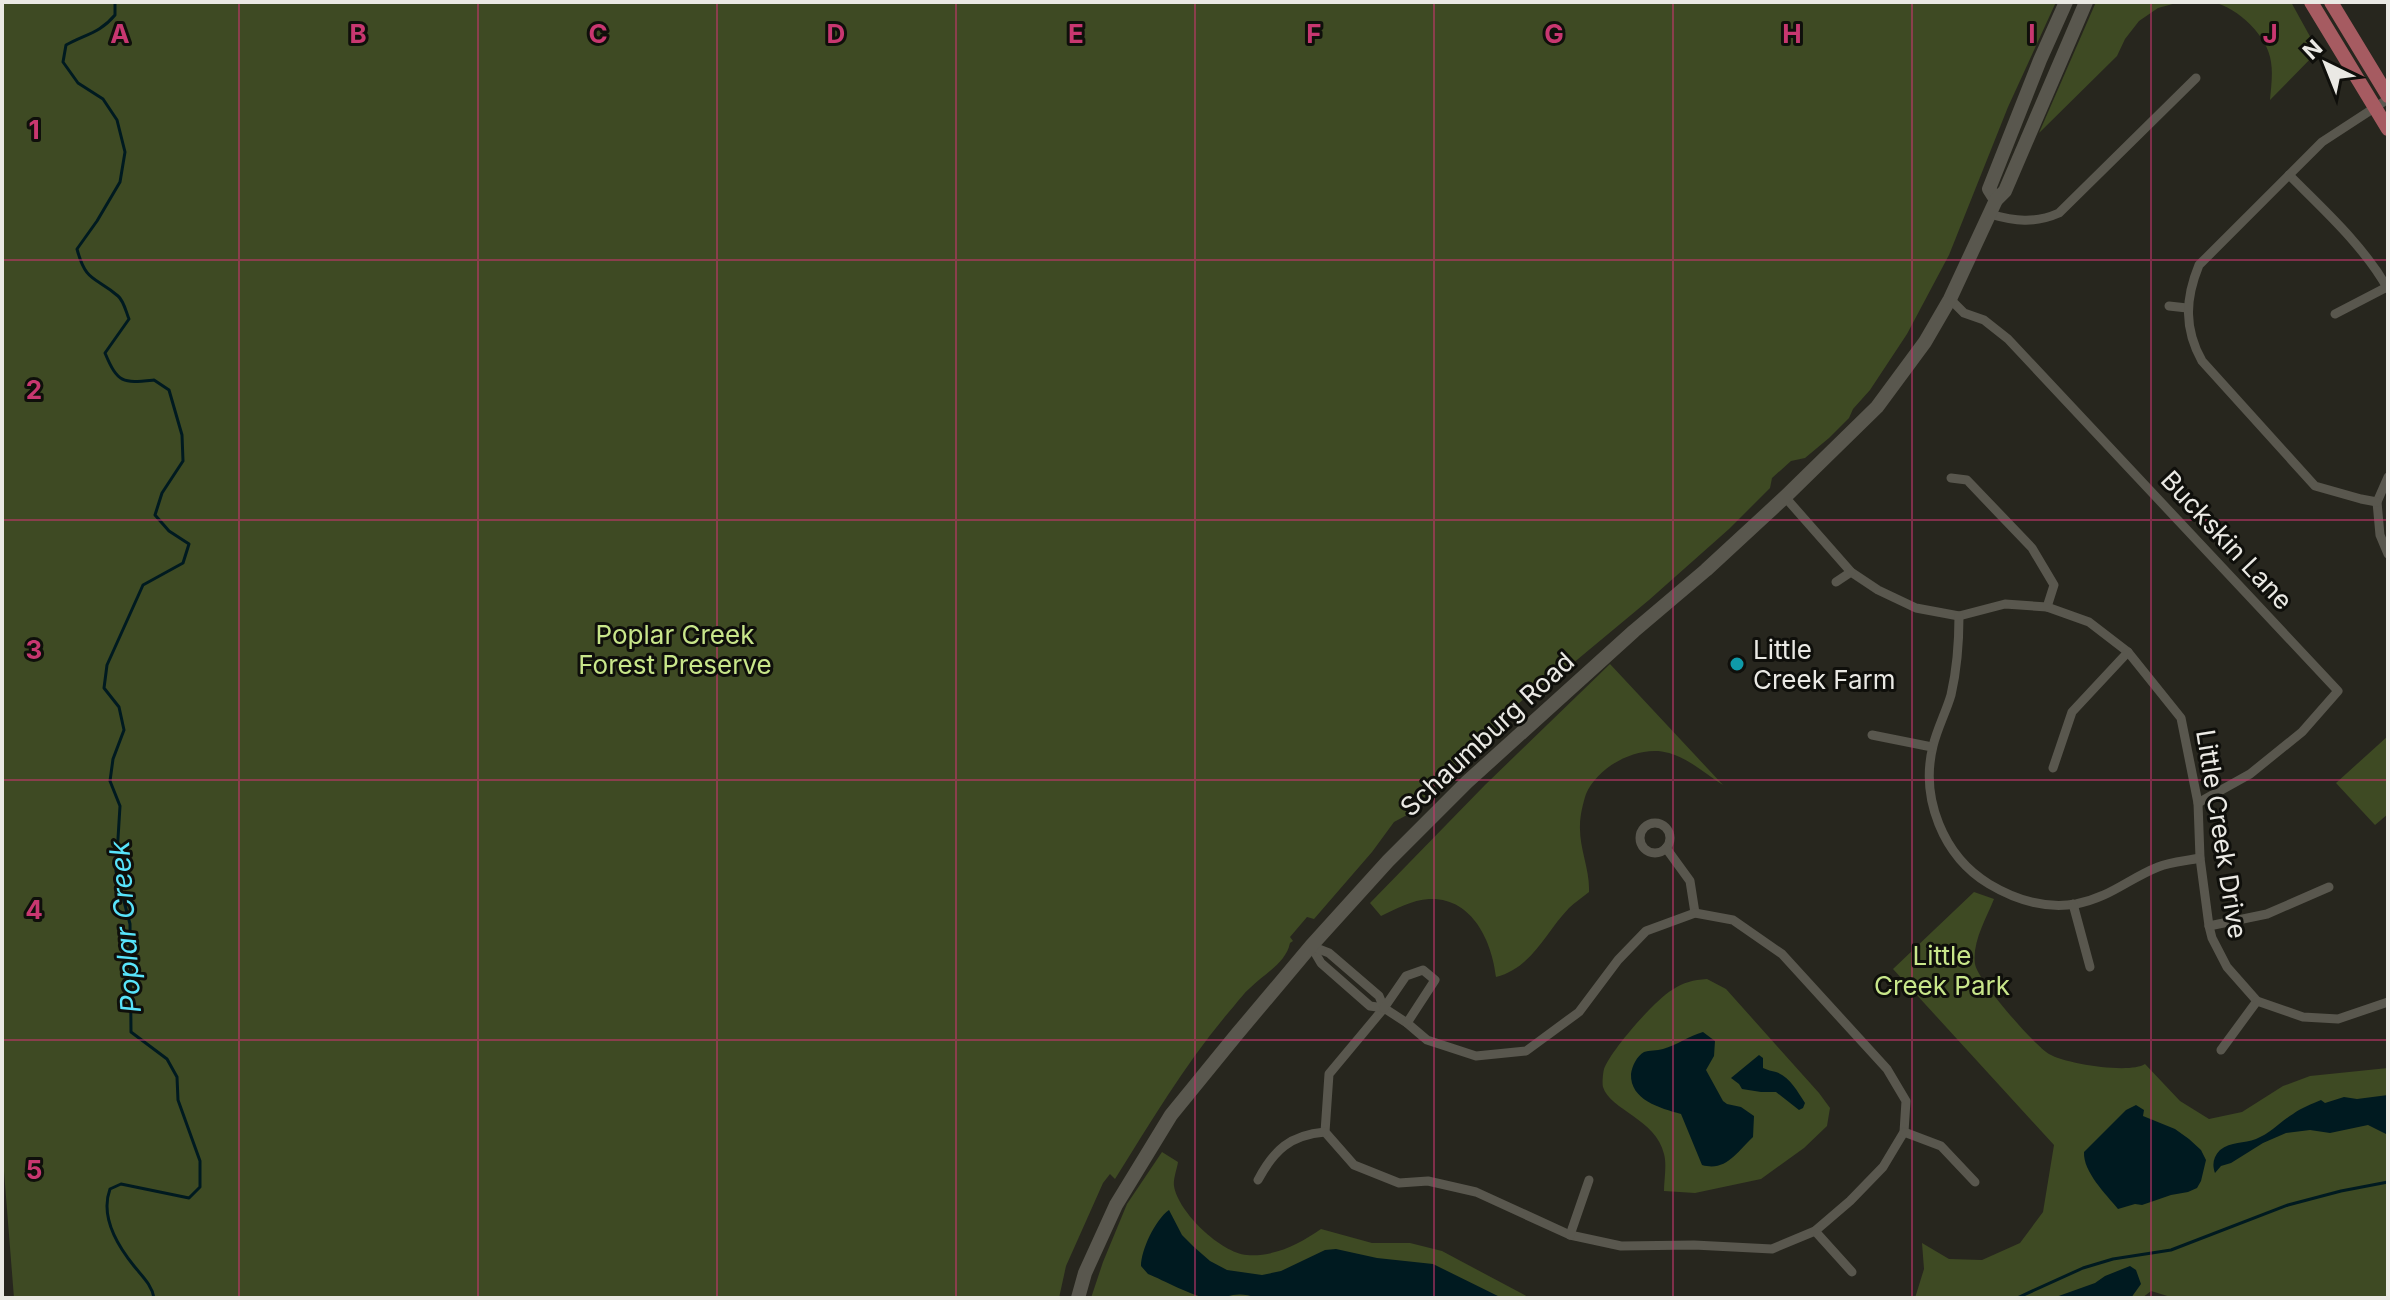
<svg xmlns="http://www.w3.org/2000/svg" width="2390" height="1300" font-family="Inter,sans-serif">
	<rect width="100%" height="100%" fill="#27261e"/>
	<g fill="#3e4a23">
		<path d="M2,2h2054l-48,105 -59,148 -42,79 -37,56 -17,19 -4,9 -20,20 -24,20 -14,3 -19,17 -2,10 -41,41 -80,71 -95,79 -8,6h-7l-34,31 -3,11c-12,6 -28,12 -33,26l-62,62 -13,7 -22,30 -58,67 -7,-2 -17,20 3,4 -3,2c-4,20 -26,31 -40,45 -6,5 -11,12 -16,18 -46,53 -82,114 -119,173l-5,-5 -7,9 -37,83 -7,32h-1045l-12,-152z"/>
		<polygon points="2096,2 2180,2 2158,8 2139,21 2125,39 2117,56 2039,133"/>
		<path d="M2213,2h78l27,49 -48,49c1,-12 3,-26 1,-38 -3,-26 -33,-54 -58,-60z"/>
		<path d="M1610,664l113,121c-16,-10 -35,-27 -54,-32 -30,-9 -71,13 -83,41 -3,9 -6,22 -6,31 -1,24 10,44 9,67 -6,5 -14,10 -20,16 -24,25 -37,60 -73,69 -4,-36 -24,-80 -67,-78 -17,1 -33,10 -48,17l-11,-13 115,-118z"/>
		<polygon points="2388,736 2388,814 2375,825 2336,783"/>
		<path d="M1974,892l20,7c-8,20 -22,43 -19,65 3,17 59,81 74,90 17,10 81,20 96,10l35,37 29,18 33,-7 41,-26 27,-10 78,-8v230h-214l-23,-7 -9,7h-227l9,-29 -2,-26 27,16 33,1 38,-17 23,-31 11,-67 -161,-176z"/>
		<path d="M1707,979l19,10 93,104 11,15 -3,18 -23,22 -43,31 -66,14 -31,-2c0,-11 3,-26 0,-37 -8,-35 -54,-44 -61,-67 -1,-4 0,-14 1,-18 7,-19 51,-69 68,-79 12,-8 21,-10 35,-11z"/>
		<path d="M1162,1152l16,10c-1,7 -5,17 -4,24 4,26 47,67 73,69 28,2 52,-11 74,-26l51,14h38l32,8 88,47h-439l12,-36 24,-58z"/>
	</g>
	<g fill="#001a20">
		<path d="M1703,1032l12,9 -1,15 -8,14 17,31 4,3 14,3 13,9 -1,21c-16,15 -27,35 -51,28l-21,-51c-21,-6 -51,-14 -50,-40 1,-8 6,-18 13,-22 5,-2 13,-1 19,-3 14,-4 26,-13 40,-17z"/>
		<path d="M1759,1055l4,3v10c4,2 9,3 13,4 14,5 21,19 29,31l-2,5 -4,2 -23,-18h-15l-19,-3 -3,-5 -8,-6z"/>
		<path d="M2388,1095v40l-20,-10 -38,8 -20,-3 -24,3 -23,10 -32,20 -10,3 -6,7c-3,-8 -2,-16 5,-23 11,-9 24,-6 36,-11 15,-6 24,-17 37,-25 8,-6 19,-10 28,-14l4,3 19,-6 13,2z"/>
		<path d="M2136,1105l8,5 -1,6 32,13 14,10 12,11 5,10 -5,21 -4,7 -9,4 -17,3 -29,10 -7,-1 -17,5c-12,-15 -35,-37 -34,-57l42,-42z"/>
		<path d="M1169,1210l13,25 12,12 16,14 17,9 35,5 19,-4 44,-21 11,-1 41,9 56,6 69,34h-244c-26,-9 -29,2 -50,0 -14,-1 -45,-18 -60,-24l-7,-8c0,-16 14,-46 28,-56z"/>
		<polygon points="2130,1266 2136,1270 2141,1284 2131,1298 2053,1298 2095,1283 2105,1276"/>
	</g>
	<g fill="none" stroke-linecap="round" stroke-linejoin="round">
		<g stroke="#001a20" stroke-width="3">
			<path d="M115,2v13c-15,18 -29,19 -49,30l-3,17 15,21 25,16 14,21 8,32 -5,30 -23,39 -20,28c9,34 18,27 41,47 6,5 8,16 11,23l-24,34c13,31 18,30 49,27l15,10 13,45 1,26 -21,32 -7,22 14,16 20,13 -6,19 -40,22 -36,80 -3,23 15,19 5,23 -11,29 -3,22 10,25 -4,65 14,53 1,108 36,27 10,18 1,23 22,61v26l-11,11 -68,-14 -11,5c-10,27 7,56 24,77 8,10 18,19 20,32"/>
			<polyline points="2017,1298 2083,1268 2113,1259 2171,1250 2288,1205 2341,1191 2388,1182"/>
		</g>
		<g stroke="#59574e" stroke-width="9">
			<path d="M2289,175c35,35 74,70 99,114"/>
			<path d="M1989,214c26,7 45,10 70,-1l137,-135"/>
			<polyline points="1950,299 1964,313 1984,320 2008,339 2338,691 2302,732 2250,774 2198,803"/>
			<polyline points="2169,306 2187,308"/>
			<polyline points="2335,314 2387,287"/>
			<polyline points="2388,477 2377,502 2380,535 2388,554"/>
			<polyline points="1951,478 1967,480 2032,548 2054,585 2047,607"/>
			<polyline points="1785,497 1851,572 1878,590 1916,608 1959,616 2005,604 2047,607 2089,622 2128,652 2181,718 2198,803 2200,858 2209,926 2212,938 2227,967 2257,1001 2303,1017 2338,1019 2388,1002"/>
			<path d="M2377,502l-16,-3 -46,-13 -113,-125c-18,-32 -17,-62 -3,-96l123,-123 66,-43"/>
			<polyline points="1836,582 1851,572"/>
			<path d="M1959,616c0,27 -2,53 -8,79 -5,17 -14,34 -18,51 -13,52 10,110 56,138 25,15 56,25 87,20 35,-7 52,-25 82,-37 13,-5 28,-6 42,-9"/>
			<polyline points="1872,735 1932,747"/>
			<polyline points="2053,768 2072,712 2128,652"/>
			<circle cx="1655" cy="838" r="15"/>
			<polyline points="1666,848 1690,881 1695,913"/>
			<polyline points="2073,904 2090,967"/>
			<polygon points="1695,913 1733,920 1782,954 1887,1069 1906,1101 1904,1132 1883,1167 1850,1201 1815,1231 1772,1249 1694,1245 1621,1246 1570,1235 1476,1192 1428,1181 1399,1183 1354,1165 1325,1132 1329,1074 1384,1008 1407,1023 1427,1040 1476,1056 1526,1051 1579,1012 1618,960 1646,931"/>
			<polyline points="2209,926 2267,914 2329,887"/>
			<polyline points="1311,946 1321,963 1370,1006 1384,1008"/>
			<polyline points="1311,946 1329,953 1379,996 1384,1008"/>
			<polyline points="1384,1008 1406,976 1423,970 1435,980 1407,1023"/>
			<polyline points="2221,1050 2257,1001"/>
			<polyline points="1904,1132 1941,1146 1975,1182"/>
			<path d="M1258,1180c16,-30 32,-45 67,-48"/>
			<polyline points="1815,1231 1852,1272"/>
			<polyline points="1570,1235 1589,1180"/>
		</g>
		<g stroke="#59574e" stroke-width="14">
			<polyline points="1996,200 1989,189 2040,60 2066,2"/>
			<polyline points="1078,1298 1085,1273 1116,1205 1171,1115 1237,1034 1311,946 1388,861 1467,782 1634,631 1706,570 1785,497 1877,407 1925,342 1950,299 1996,200 2005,191 2086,2"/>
		</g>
		<g stroke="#a65b61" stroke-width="14">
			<polyline points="2311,2 2388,129"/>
			<polyline points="2331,2 2388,96"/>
		</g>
	</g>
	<path fill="none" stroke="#c83770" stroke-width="2" stroke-opacity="0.55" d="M239,2v1296M478,2v1296M717,2v1296M956,2v1296M1195,2v1296M1434,2v1296M1673,2v1296M1912,2v1296M2151,2v1296M2,260h2386M2,520h2386M2,780h2386M2,1040h2386"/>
	<circle fill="#0f9aa8" stroke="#0f0f0b" stroke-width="3" cx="1737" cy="664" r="8"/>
	<g text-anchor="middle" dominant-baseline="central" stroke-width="6" stroke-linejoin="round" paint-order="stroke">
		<g font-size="26" fill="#eae9e4" stroke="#0f0f0b">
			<text transform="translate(2227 540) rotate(47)">Buckskin Lane</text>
			<text transform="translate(1487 734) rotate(-43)">Schaumburg Road</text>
			<text transform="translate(2222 834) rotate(81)">Little Creek Drive</text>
		</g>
		<g font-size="26" fill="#c8e68a" stroke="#0f0f0b">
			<text x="675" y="634">Poplar Creek<tspan x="675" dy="30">Forest Preserve</tspan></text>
			<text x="1942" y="955">Little<tspan x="1942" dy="30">Creek Park</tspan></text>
		</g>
		<g font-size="26" fill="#eae9e4" stroke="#0f0f0b" text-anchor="start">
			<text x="1753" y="649">Little<tspan x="1753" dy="30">Creek Farm</tspan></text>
		</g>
		<g font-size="28" font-style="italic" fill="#58e4fb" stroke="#0f0f0b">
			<text transform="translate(125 927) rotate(-94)">Poplar Creek</text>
		</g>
	</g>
	<g font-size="26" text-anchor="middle" font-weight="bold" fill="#c83770" stroke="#0f0f0b" stroke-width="6" stroke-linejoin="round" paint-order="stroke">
		<text x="120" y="43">A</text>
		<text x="358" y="43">B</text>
		<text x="598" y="43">C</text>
		<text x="836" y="43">D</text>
		<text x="1076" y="43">E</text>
		<text x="1314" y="43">F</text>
		<text x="1554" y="43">G</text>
		<text x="1792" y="43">H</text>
		<text x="2032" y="43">I</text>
		<text x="2270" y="43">J</text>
		<text x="34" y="139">1</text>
		<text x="34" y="399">2</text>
		<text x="34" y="659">3</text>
		<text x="34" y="919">4</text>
		<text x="34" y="1179">5</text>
	</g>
	<rect width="2390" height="1300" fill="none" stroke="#eae9e4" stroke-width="8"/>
	<g transform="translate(2326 64) rotate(317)" stroke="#0f0f0b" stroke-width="6" paint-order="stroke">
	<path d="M0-6L14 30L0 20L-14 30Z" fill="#eae9e4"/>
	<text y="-12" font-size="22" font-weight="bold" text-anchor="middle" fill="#eae9e4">N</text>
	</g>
</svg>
